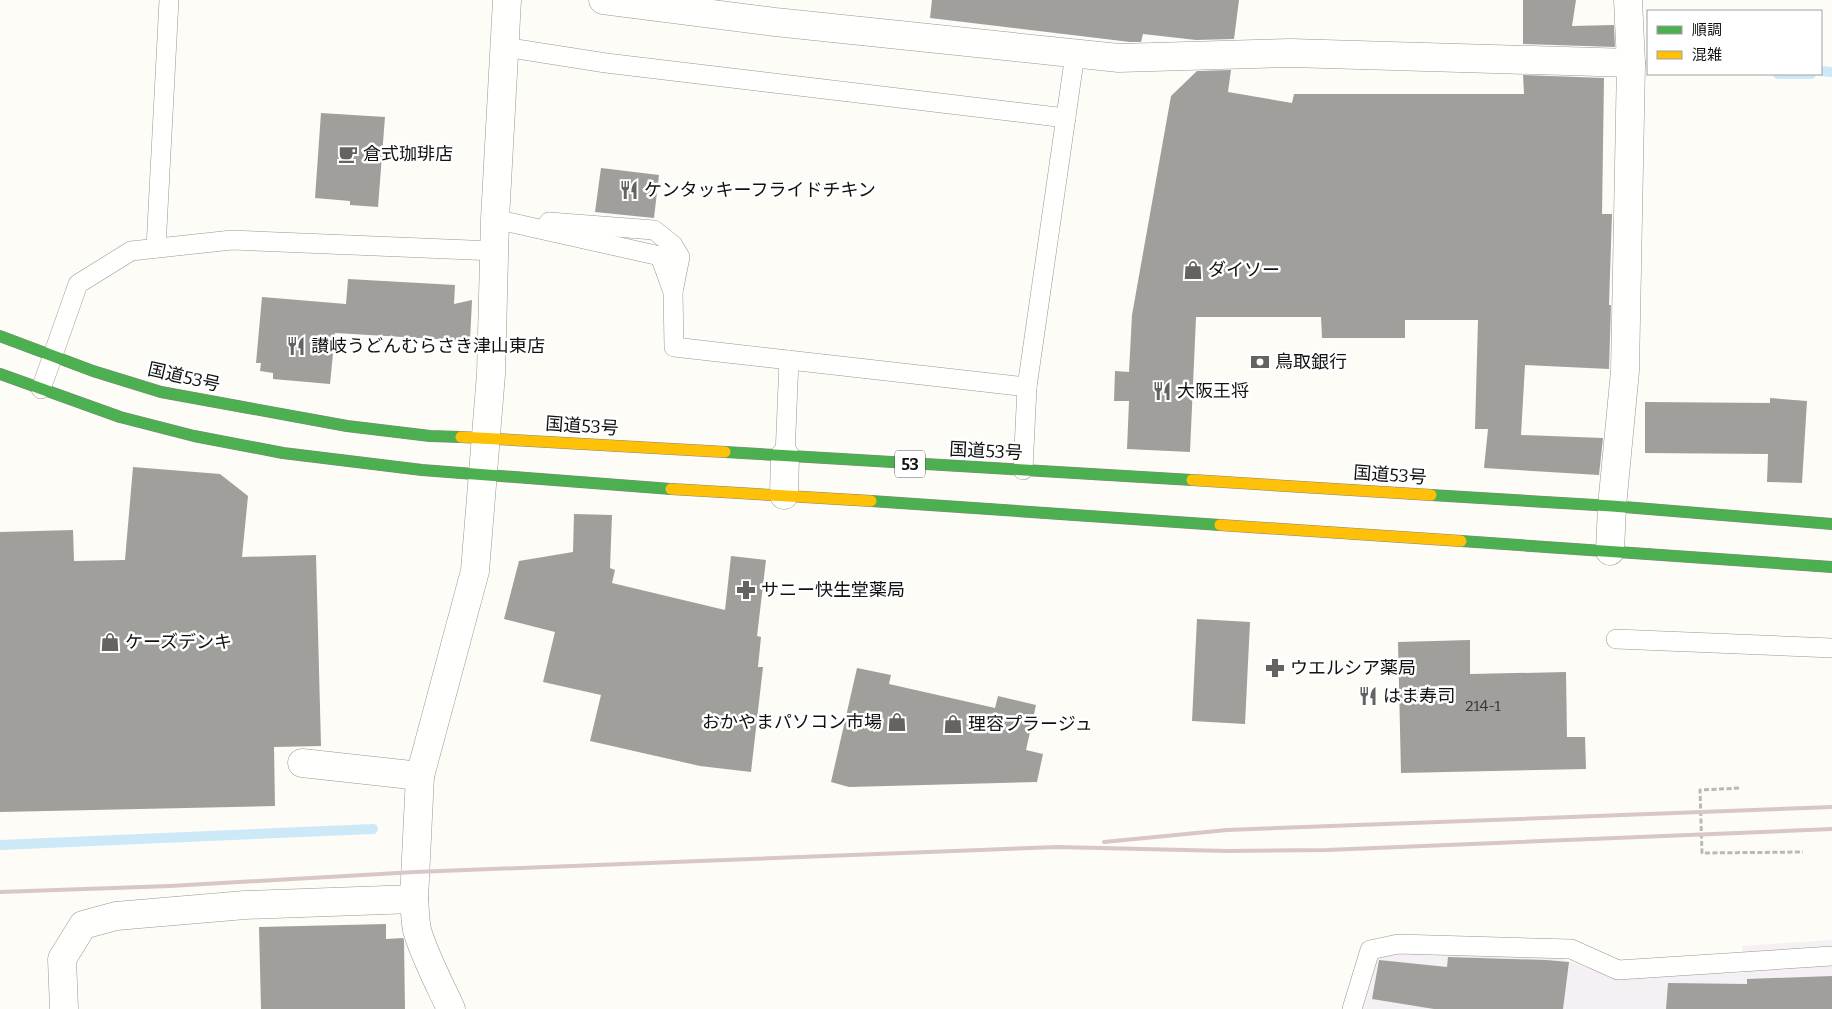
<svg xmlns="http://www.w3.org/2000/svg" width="1832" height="1009" font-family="Bitter,'Noto Sans JP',serif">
	<rect width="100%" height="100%" fill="#fdfcf7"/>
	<polygon fill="#f5f0f3" points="1388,940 1548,954 1600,972 1743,973 1742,946 1832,940 1832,1009 1363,1009 1371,962"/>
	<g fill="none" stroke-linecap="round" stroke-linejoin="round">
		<g stroke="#cde8f7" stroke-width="10">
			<polyline points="1821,71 1832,72"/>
			<polyline points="1778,74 1811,74"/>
			<polyline points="0,845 373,829"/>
		</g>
	</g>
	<g fill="#a19f9c">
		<polygon points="932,0 1239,0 1234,39 1196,40 1143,34 1141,42 1130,42 930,18"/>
		<polygon points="1523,0 1576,0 1572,26 1614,25 1615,47 1523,44"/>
		<polygon points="1231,70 1228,92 1292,103 1294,94 1524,94 1523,75 1604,78 1602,214 1612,214 1609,305 1611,305 1609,369 1525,365 1521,435 1603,438 1599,475 1484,468 1488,429 1475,429 1478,320 1405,320 1405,338 1322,338 1321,317 1196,317 1190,452 1127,449 1129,401 1114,401 1115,371 1129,372 1132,315 1171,96 1197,71"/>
		<polygon points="321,113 385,117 378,207 350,205 350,201 315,198"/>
		<polygon points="601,168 659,175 654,218 595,212"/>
		<polygon points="348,279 455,285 454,304 472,300 470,341 335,333 330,384 273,379 273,373 260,371 261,363 256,363 262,297 346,304"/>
		<polygon points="1770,398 1807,401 1802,483 1767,482 1768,454 1645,453 1645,402 1770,403"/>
		<polygon points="133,467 220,474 248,496 242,557 316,555 321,746 274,747 275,806 0,812 0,532 73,530 74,561 125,560"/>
		<polygon points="574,514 612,515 610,568 615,570 612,583 725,610 731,556 766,560 757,636 761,637 758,667 763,667 751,772 700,766 590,741 601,695 543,682 555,632 504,619 519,561 573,552"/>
		<polygon points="1197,619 1250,622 1245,724 1192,721"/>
		<polygon points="1470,640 1470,674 1566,672 1567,737 1585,737 1586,769 1401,773 1398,642"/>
		<polygon points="857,668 891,675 889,684 995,708 998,696 1036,705 1026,750 1043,754 1037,782 849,787 831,782"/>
		<polygon points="386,924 386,939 403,938 404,940 405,1009 261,1009 259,927"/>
		<polygon points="1448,957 1546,960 1569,962 1563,1009 1434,1009 1372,999 1379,960 1447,967"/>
		<polygon points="1832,976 1832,1009 1666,1009 1668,983 1747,984 1747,979"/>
	</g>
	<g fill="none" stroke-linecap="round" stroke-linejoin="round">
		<g stroke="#979795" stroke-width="20">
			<g id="lane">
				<polyline points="504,47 606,63 1066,118"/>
				<polyline points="495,219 660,256 673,292 674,347 1027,387 1075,54"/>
				<polyline points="549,222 654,230 673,245 680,257 673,292"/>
				<polyline points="156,248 169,0"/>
				<polyline points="41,389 78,284 131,251 232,240 495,251"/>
				<polyline points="785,456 789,360"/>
				<polyline points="1023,470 1027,387"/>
				<polyline points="1616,639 1832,648"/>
				<polyline points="1352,1009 1370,950 1398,944 1571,949 1618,970 1832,956"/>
			</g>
		</g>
		<g stroke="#979795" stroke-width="29">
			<g id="street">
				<polyline points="603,0 775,22 1119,58 1291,53 1631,63"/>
				<polyline points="784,495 785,456"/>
				<polyline points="1610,551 1612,506 1625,371 1631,63 1628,0"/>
				<polyline points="302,763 420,776"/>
				<polyline points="64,1009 62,959 83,925 116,916 245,905 414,899"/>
				<path d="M451,1009c-11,-24 -27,-54 -34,-79 -2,-10 -2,-21 -3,-31l6,-123 55,-205 16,-197 4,-155 12,-219"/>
			</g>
		</g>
		<g stroke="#858482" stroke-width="12">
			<g id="fast">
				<polyline points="0,336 93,371 161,392 347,426 430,436 461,437"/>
				<polyline points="0,374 120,417 194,436 283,453 422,470 671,489"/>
				<polyline points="725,452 1192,480"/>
				<polyline points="1431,495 1612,506 1832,524"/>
				<polyline points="871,501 1220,525"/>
				<polyline points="1461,541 1832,567"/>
			</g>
		</g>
		<g stroke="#858482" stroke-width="12">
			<g id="slow">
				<polyline points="461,437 725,452"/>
				<polyline points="1192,480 1431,495"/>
				<polyline points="671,489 871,501"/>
				<polyline points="1220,525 1461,541"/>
			</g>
		</g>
		<polyline stroke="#b9b9b8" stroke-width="3" stroke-dasharray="5 2.5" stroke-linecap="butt" points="1739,788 1700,790 1702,853 1803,852"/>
		<use href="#lane" stroke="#fffffe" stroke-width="19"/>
		<use href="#street" stroke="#fffffe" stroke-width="28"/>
		<use href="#fast" stroke="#4caf50" stroke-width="11"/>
		<use href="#slow" stroke="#ffc107" stroke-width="11"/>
		<g stroke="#d9c6c7" stroke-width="4">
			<polyline points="1104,842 1227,830 1832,807"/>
			<polyline points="0,892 170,886 415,872 1057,847 1228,851 1327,850 1832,829"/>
		</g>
	</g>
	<defs>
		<g id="cafe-bare" transform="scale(1.5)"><path d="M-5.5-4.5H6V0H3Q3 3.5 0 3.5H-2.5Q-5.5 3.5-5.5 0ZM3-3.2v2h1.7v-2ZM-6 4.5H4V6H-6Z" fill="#646362" stroke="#fff" stroke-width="2.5" paint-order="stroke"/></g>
		<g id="restaurant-bare" transform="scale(1.5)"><path d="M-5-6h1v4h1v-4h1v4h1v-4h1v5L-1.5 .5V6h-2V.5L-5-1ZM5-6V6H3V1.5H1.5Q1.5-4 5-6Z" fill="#646362" stroke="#fff" stroke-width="2.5" paint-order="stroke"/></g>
		<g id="shop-bare" transform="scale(1.5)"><path d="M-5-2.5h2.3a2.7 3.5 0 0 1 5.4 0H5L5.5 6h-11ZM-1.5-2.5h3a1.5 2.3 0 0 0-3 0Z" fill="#646362" stroke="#fff" stroke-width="2.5" paint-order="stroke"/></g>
		<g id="bank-bare" transform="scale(1.5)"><path d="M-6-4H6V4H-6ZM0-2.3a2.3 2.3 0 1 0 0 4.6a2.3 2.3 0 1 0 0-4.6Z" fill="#646362" stroke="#fff" stroke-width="2.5" paint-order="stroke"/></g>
		<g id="pharmacy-bare" transform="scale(1.5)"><path d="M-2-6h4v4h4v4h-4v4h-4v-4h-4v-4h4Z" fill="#646362" stroke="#fff" stroke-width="2.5" paint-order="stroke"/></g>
	</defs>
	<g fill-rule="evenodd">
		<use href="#cafe-bare" x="348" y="154"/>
		<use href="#restaurant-bare" x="629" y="190"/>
		<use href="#shop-bare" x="1193" y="270"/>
		<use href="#restaurant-bare" x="296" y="346"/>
		<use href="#bank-bare" x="1260" y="362"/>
		<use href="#restaurant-bare" x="1162" y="391"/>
		<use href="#pharmacy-bare" x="746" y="590"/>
		<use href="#shop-bare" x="110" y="642"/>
		<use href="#pharmacy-bare" x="1275" y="668"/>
		<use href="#restaurant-bare" x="1368" y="696"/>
		<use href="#shop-bare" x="897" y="722"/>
		<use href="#shop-bare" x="953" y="724"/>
	</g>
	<g text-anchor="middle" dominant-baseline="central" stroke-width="5" stroke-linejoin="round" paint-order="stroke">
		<g font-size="15" fill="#353434">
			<text x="1483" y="706">214-1</text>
		</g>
		<rect fill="#fff" stroke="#585858" stroke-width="1" x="895" y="450.5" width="30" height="27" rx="4"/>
		<g font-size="16" font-weight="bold" fill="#111">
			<text x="910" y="464">53</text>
		</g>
		<g font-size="18" fill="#111" stroke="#fff" text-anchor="start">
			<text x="363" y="154">倉式珈琲店</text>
			<text x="644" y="190">ケンタッキーフライドチキン</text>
			<text x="1208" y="270">ダイソー</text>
			<text x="311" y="346">讃岐うどんむらさき津山東店</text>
			<text x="1275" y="362">鳥取銀行</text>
			<text x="1177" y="391">大阪王将</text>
			<text x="761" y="590">サニー快生堂薬局</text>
			<text x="125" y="642">ケーズデンキ</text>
			<text x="1290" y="668">ウエルシア薬局</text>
			<text x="1383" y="696">はま寿司</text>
			<text x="882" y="722" text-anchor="end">おかやまパソコン市場</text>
			<text x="968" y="724">理容プラージュ</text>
		</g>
		<g font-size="18" fill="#111" stroke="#fff">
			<text transform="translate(184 377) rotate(13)">国道53号</text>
			<text transform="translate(582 426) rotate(4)">国道53号</text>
			<text transform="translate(986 451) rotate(3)">国道53号</text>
			<text transform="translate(1390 475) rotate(4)">国道53号</text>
		</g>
	</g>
	<rect x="1647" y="10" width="175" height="65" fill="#ffffff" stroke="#a0a0a0"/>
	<rect x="1657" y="26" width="25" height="8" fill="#4caf50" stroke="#a0a0a0"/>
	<text x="1692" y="35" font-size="15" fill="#111111">順調</text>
	<rect x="1657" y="51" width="25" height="8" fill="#ffc107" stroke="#a0a0a0"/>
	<text x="1692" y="60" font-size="15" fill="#111111">混雑</text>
</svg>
